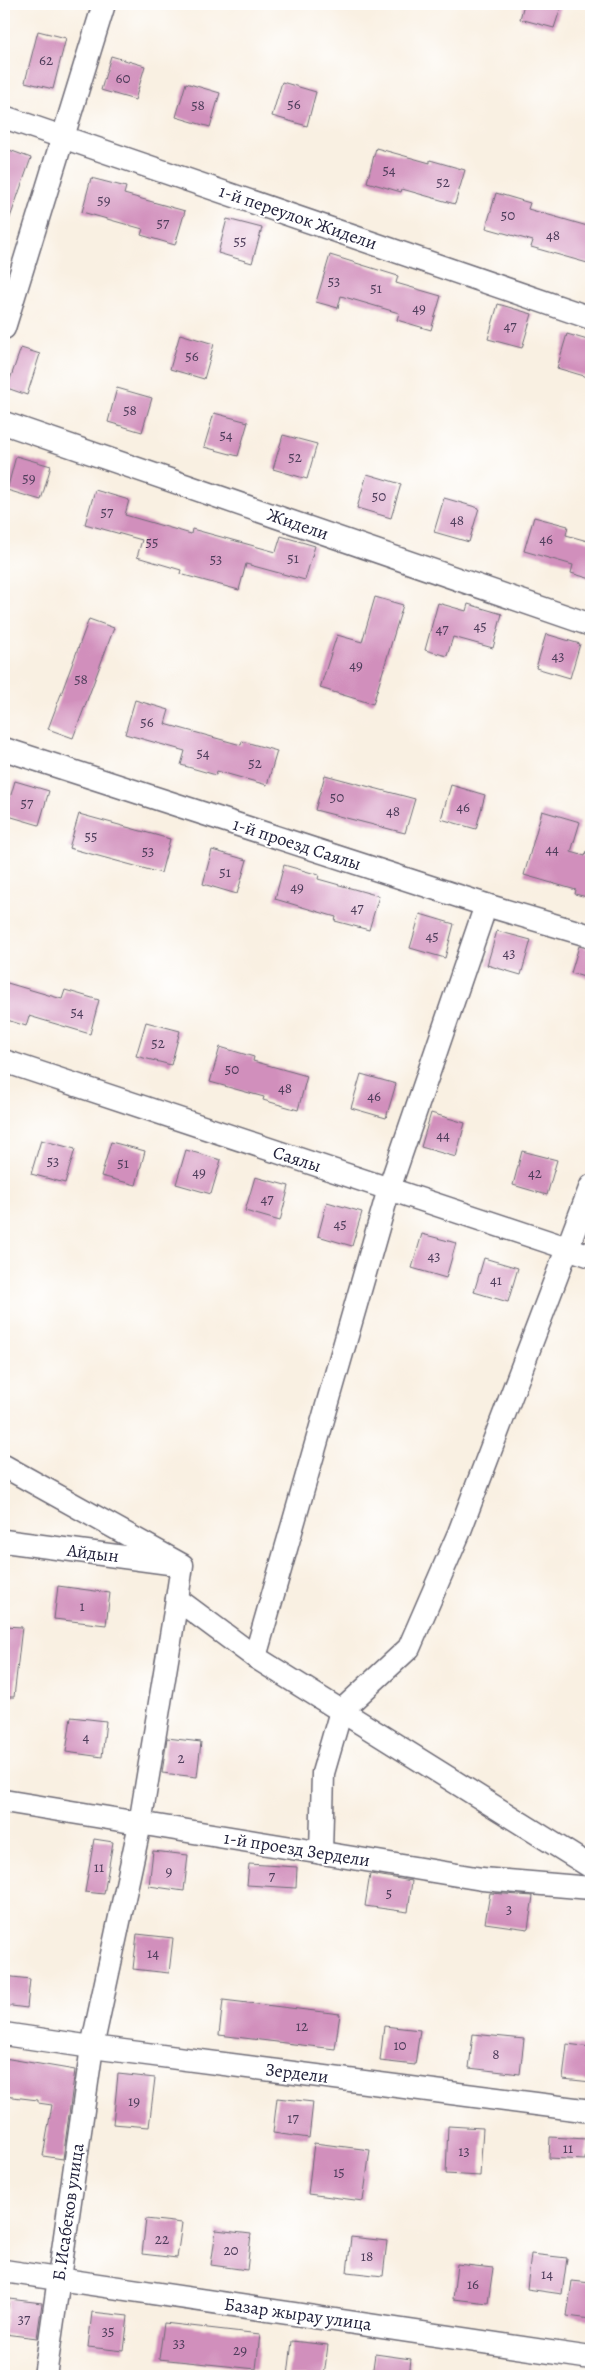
<svg xmlns="http://www.w3.org/2000/svg" width="595" height="2380" font-family="Alegreya,serif">
	<rect width="100%" height="100%" fill="#fff"/>
	<filter id="ink" filterUnits="userSpaceOnUse"><feTurbulence type="fractalNoise" baseFrequency=".02" numOctaves="2"/><feDisplacementMap in="SourceGraphic" scale="10" xChannelSelector="R" yChannelSelector="G"/><feConvolveMatrix kernelMatrix="1 2 1 2 8 2 1 2 1" color-interpolation-filters="sRGB"/></filter>
	<filter id="wash" filterUnits="userSpaceOnUse"><feTurbulence type="fractalNoise" baseFrequency=".0096" numOctaves="4" result="noise"/><feDisplacementMap in="SourceGraphic" scale="20" xChannelSelector="R" yChannelSelector="G"/><feGaussianBlur stdDeviation="1.12" result="paint"/><feColorMatrix in="noise" values="0 0 0 0 0 0 0 0 0 0 0 0 0 0 0 0 0 1.4 0 .05"/><feComposite in="paint" operator="in"/></filter>
	<g filter="url(#wash)">
		<rect width="100%" height="100%" fill="#f9f0e2"/>
		<g id="blocks">
			<g fill="#d18fbc">
				<polygon points="524,4 562,4 554,28 520,19"/>
				<polygon points="38,31 66,38 53,89 25,82"/>
				<polygon points="111,56 145,66 135,100 101,90"/>
				<polygon points="282,82 316,92 307,126 272,116"/>
				<polygon points="186,83 220,93 210,127 176,117"/>
				<polygon points="4,148 31,158 6,229 4,229"/>
				<polygon points="376,148 430,163 430,160 465,170 455,204 402,189 401,192 367,182"/>
				<polygon points="91,178 126,187 124,194 185,211 175,245 141,235 143,229 82,212"/>
				<polygon points="496,193 530,203 528,209 591,227 591,264 531,247 533,241 486,228"/>
				<polygon points="227,219 262,228 252,263 218,253"/>
				<polygon points="330,255 398,276 396,283 441,296 431,330 397,320 399,313 341,296 338,308 316,302"/>
				<polygon points="498,304 532,314 522,348 488,339"/>
				<polygon points="180,334 214,344 204,379 170,369"/>
				<polygon points="567,334 591,341 591,378 557,368"/>
				<polygon points="21,348 40,354 27,395 7,388"/>
				<polygon points="117,388 152,398 142,432 108,422"/>
				<polygon points="214,413 248,422 238,456 204,447"/>
				<polygon points="283,435 317,444 307,479 273,469"/>
				<polygon points="16,456 51,466 41,500 7,490"/>
				<polygon points="367,474 401,484 391,518 357,508"/>
				<polygon points="95,490 129,500 125,515 191,534 192,529 276,552 281,536 315,546 305,580 246,564 239,590 180,574 181,570 137,557 142,540 85,524"/>
				<polygon points="444,498 479,508 469,542 434,532"/>
				<polygon points="534,517 568,526 566,535 591,542 591,579 571,573 573,565 524,551"/>
				<polygon points="375,597 403,605 373,704 320,688 337,635 362,642"/>
				<polygon points="438,603 466,611 468,604 502,614 493,648 453,637 447,656 425,650"/>
				<polygon points="89,619 114,628 73,738 48,729"/>
				<polygon points="546,634 580,644 570,678 536,668"/>
				<polygon points="135,700 169,710 165,724 241,745 242,741 277,751 267,785 217,771 216,775 181,765 185,751 125,734"/>
				<polygon points="325,775 415,799 405,833 315,810"/>
				<polygon points="15,781 49,791 39,825 5,815"/>
				<polygon points="451,785 485,795 476,829 441,819"/>
				<polygon points="542,811 580,822 571,852 585,856 587,851 591,852 591,898 575,894 576,890 524,875"/>
				<polygon points="79,814 170,839 161,873 69,848"/>
				<polygon points="212,850 247,860 237,894 203,884"/>
				<polygon points="284,865 319,875 318,879 379,896 369,930 335,921 336,917 275,899"/>
				<polygon points="420,914 454,924 445,958 410,948"/>
				<polygon points="497,931 531,940 521,975 487,965"/>
				<polygon points="579,946 591,949 591,979 571,973"/>
				<polygon points="4,982 62,999 65,990 99,1000 90,1034 29,1016 26,1026 4,1019"/>
				<polygon points="146,1022 180,1031 171,1065 136,1056"/>
				<polygon points="220,1047 254,1057 253,1061 307,1076 298,1110 263,1100 264,1097 210,1082"/>
				<polygon points="361,1074 396,1084 386,1118 351,1108"/>
				<polygon points="431,1113 465,1123 456,1157 421,1147"/>
				<polygon points="41,1140 75,1149 65,1183 31,1174"/>
				<polygon points="111,1142 145,1151 136,1185 101,1176"/>
				<polygon points="186,1150 221,1160 211,1194 176,1184"/>
				<polygon points="522,1151 557,1160 547,1195 513,1185"/>
				<polygon points="255,1177 289,1186 280,1221 245,1211"/>
				<polygon points="327,1202 362,1212 352,1246 318,1236"/>
				<polygon points="422,1234 456,1243 446,1278 412,1268"/>
				<polygon points="484,1258 518,1268 508,1302 474,1292"/>
				<polygon points="58,1586 110,1593 106,1625 54,1619"/>
				<polygon points="4,1626 22,1627 14,1697 4,1697"/>
				<polygon points="71,1717 106,1721 102,1757 66,1752"/>
				<polygon points="167,1738 201,1742 197,1777 162,1773"/>
				<polygon points="94,1839 113,1842 104,1894 85,1892"/>
				<polygon points="153,1851 188,1855 184,1891 149,1886"/>
				<polygon points="249,1864 297,1867 296,1888 247,1885"/>
				<polygon points="370,1874 412,1881 408,1912 365,1906"/>
				<polygon points="490,1893 533,1896 528,1929 485,1923"/>
				<polygon points="137,1934 173,1938 169,1973 133,1969"/>
				<polygon points="4,1976 30,1979 27,2008 4,2005"/>
				<polygon points="223,2000 340,2014 335,2049 219,2035"/>
				<polygon points="384,2026 420,2030 415,2065 380,2061"/>
				<polygon points="473,2034 524,2039 520,2074 469,2068"/>
				<polygon points="567,2044 591,2047 591,2082 563,2079"/>
				<polygon points="4,2058 75,2070 63,2159 43,2156 52,2105 38,2103 38,2100 4,2096"/>
				<polygon points="118,2074 155,2078 149,2127 113,2124"/>
				<polygon points="277,2098 313,2102 309,2138 273,2133"/>
				<polygon points="448,2126 483,2128 480,2176 446,2174"/>
				<polygon points="550,2137 587,2139 585,2160 549,2158"/>
				<polygon points="314,2143 370,2150 363,2201 308,2194"/>
				<polygon points="146,2219 182,2223 177,2258 142,2254"/>
				<polygon points="216,2230 251,2234 247,2270 211,2265"/>
				<polygon points="351,2237 387,2241 383,2276 347,2272"/>
				<polygon points="531,2254 567,2258 562,2294 527,2289"/>
				<polygon points="457,2264 493,2268 488,2303 453,2299"/>
				<polygon points="572,2281 591,2283 591,2319 567,2316"/>
				<polygon points="9,2299 42,2303 37,2338 4,2334"/>
				<polygon points="92,2312 128,2316 124,2351 88,2347"/>
				<polygon points="164,2323 260,2334 256,2369 159,2359"/>
				<polygon points="292,2341 328,2345 324,2376 288,2376"/>
				<polygon points="375,2354 411,2359 409,2376 372,2376"/>
			</g>
		</g>
	</g>
	<g filter="url(#ink)">
		<use href="#blocks" fill-opacity="0" stroke="#6d6a75" stroke-width="1"/>
		<g fill="none" stroke-linecap="round" stroke-linejoin="round">
			<g stroke="#6d6a75" stroke-width="25">
				<g id="minor">
					<polyline points="4,117 591,318"/>
					<polyline points="4,328 104,4"/>
					<polyline points="4,423 591,625"/>
					<polyline points="4,749 486,905 591,936"/>
					<polyline points="4,1061 591,1256"/>
					<polyline points="4,1466 182,1565 177,1599 255,1657 591,1867"/>
					<polyline points="4,1541 169,1563"/>
					<polyline points="255,1657 389,1189 486,905"/>
					<polyline points="4,1801 482,1879 591,1888"/>
					<polyline points="321,1853 323,1773 341,1711 409,1648 459,1533 591,1186"/>
					<polyline points="4,2034 92,2047 591,2111"/>
					<polyline points="4,2271 591,2358"/>
					<polyline points="45,2376 92,2047 140,1824 177,1599"/>
				</g>
			</g>
			<use href="#minor" stroke="#fff" stroke-width="22"/>
		</g>
	</g>
	<g text-anchor="middle" dominant-baseline="central" stroke-width="4" stroke-linejoin="round" paint-order="stroke">
		<g font-size="15" fill="#4e3d5b">
			<text x="46" y="60">62</text>
			<text x="123" y="78">60</text>
			<text x="294" y="104">56</text>
			<text x="198" y="105">58</text>
			<text x="389" y="170">54</text>
			<text x="443" y="182">52</text>
			<text x="104" y="200">59</text>
			<text x="508" y="215">50</text>
			<text x="163" y="223">57</text>
			<text x="553" y="235">48</text>
			<text x="240" y="241">55</text>
			<text x="334" y="281">53</text>
			<text x="376" y="288">51</text>
			<text x="419" y="308">49</text>
			<text x="510" y="326">47</text>
			<text x="192" y="356">56</text>
			<text x="130" y="410">58</text>
			<text x="226" y="435">54</text>
			<text x="295" y="457">52</text>
			<text x="29" y="478">59</text>
			<text x="379" y="496">50</text>
			<text x="107" y="512">57</text>
			<text x="457" y="520">48</text>
			<text x="546" y="539">46</text>
			<text x="152" y="542">55</text>
			<text x="293" y="558">51</text>
			<text x="216" y="559">53</text>
			<text x="480" y="626">45</text>
			<text x="442" y="629">47</text>
			<text x="558" y="656">43</text>
			<text x="356" y="665">49</text>
			<text x="81" y="679">58</text>
			<text x="147" y="722">56</text>
			<text x="203" y="753">54</text>
			<text x="255" y="763">52</text>
			<text x="337" y="797">50</text>
			<text x="27" y="803">57</text>
			<text x="463" y="807">46</text>
			<text x="393" y="811">48</text>
			<text x="91" y="836">55</text>
			<text x="552" y="849">44</text>
			<text x="148" y="851">53</text>
			<text x="225" y="872">51</text>
			<text x="297" y="887">49</text>
			<text x="357" y="908">47</text>
			<text x="432" y="936">45</text>
			<text x="509" y="953">43</text>
			<text x="77" y="1012">54</text>
			<text x="158" y="1043">52</text>
			<text x="232" y="1069">50</text>
			<text x="285" y="1088">48</text>
			<text x="374" y="1096">46</text>
			<text x="443" y="1135">44</text>
			<text x="53" y="1161">53</text>
			<text x="123" y="1163">51</text>
			<text x="199" y="1172">49</text>
			<text x="535" y="1173">42</text>
			<text x="267" y="1199">47</text>
			<text x="340" y="1224">45</text>
			<text x="434" y="1256">43</text>
			<text x="496" y="1280">41</text>
			<text x="82" y="1606">1</text>
			<text x="86" y="1737">4</text>
			<text x="181" y="1758">2</text>
			<text x="99" y="1867">11</text>
			<text x="169" y="1871">9</text>
			<text x="272" y="1876">7</text>
			<text x="389" y="1893">5</text>
			<text x="509" y="1909">3</text>
			<text x="153" y="1953">14</text>
			<text x="302" y="2026">12</text>
			<text x="400" y="2045">10</text>
			<text x="496" y="2054">8</text>
			<text x="134" y="2101">19</text>
			<text x="293" y="2118">17</text>
			<text x="568" y="2148">11</text>
			<text x="464" y="2151">13</text>
			<text x="339" y="2172">15</text>
			<text x="162" y="2239">22</text>
			<text x="231" y="2250">20</text>
			<text x="367" y="2256">18</text>
			<text x="547" y="2274">14</text>
			<text x="473" y="2284">16</text>
			<text x="24" y="2319">37</text>
			<text x="108" y="2331">35</text>
			<text x="179" y="2343">33</text>
			<text x="240" y="2350">29</text>
		</g>
		<g font-size="18" fill="#22223b" stroke="#fff">
			<text transform="translate(298 217) rotate(19)">1-й переулок Жидели</text>
			<text transform="translate(298 524) rotate(19)">Жидели</text>
			<text transform="translate(297 844) rotate(18)">1-й проезд Саялы</text>
			<text transform="translate(297 1159) rotate(18)">Саялы</text>
			<text transform="translate(93 1553) rotate(7)">Айдын</text>
			<text transform="translate(297 1849) rotate(9)">1-й проезд Зердели</text>
			<text transform="translate(297 2073) rotate(7)">Зердели</text>
			<text transform="translate(68 2212) rotate(-82)">Б.Исабеков улица</text>
			<text transform="translate(298 2314) rotate(8)">Базар жырау улица</text>
		</g>
	</g>
	<rect width="595" height="2380" fill="none" stroke="#fff" stroke-width="20"/>
</svg>
